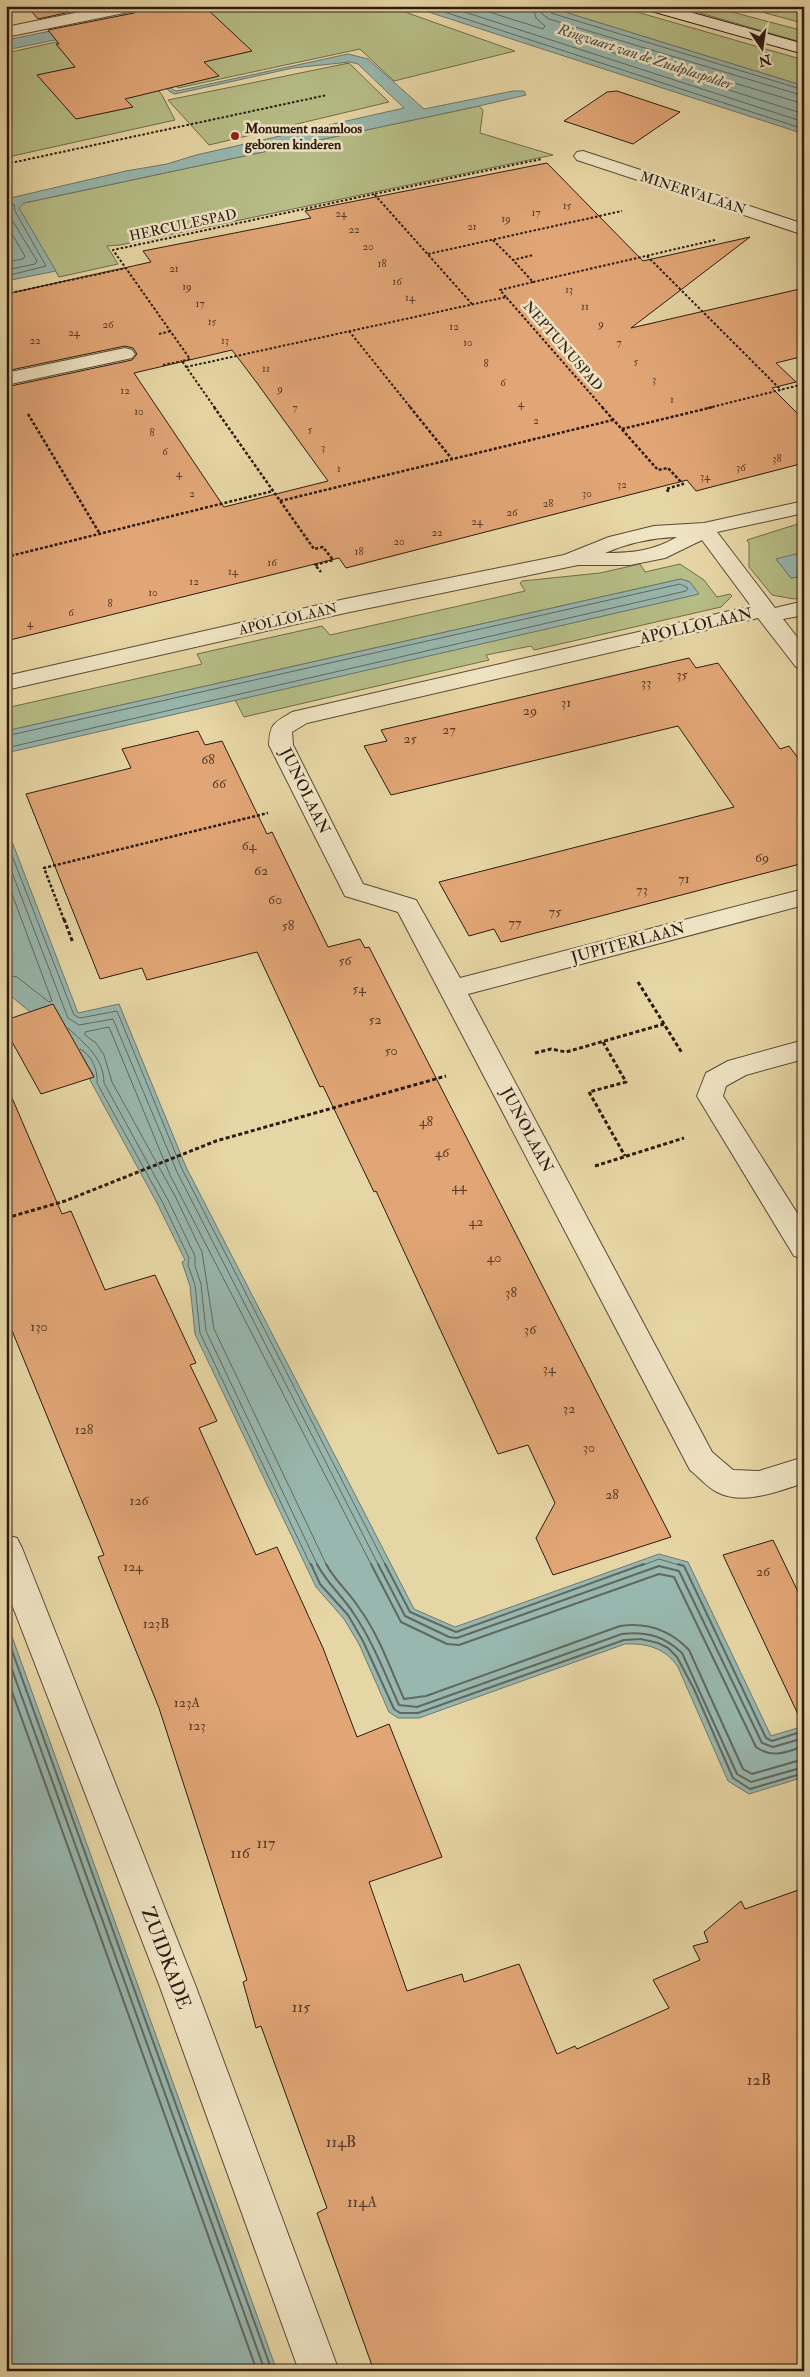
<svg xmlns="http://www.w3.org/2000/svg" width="810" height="2377" font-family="'IM FELL Double Pica',serif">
	<rect width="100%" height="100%" fill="#e7d6a5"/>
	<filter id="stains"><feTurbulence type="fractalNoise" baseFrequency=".004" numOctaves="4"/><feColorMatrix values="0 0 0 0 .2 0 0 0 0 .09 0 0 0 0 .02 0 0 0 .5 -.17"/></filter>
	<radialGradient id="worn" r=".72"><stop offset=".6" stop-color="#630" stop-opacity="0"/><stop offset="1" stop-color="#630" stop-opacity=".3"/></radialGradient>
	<g fill="#b6bd86" stroke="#716c4c">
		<polygon points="226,6 388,6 515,51 394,81 360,49 178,88 123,28"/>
		<polygon points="545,6 616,6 804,60 804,86"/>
		<polygon points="676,6 709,6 804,31 804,43"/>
		<polygon points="740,6 804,6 804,23 802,23"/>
		<polygon points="111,30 162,95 175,120 8,157 6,53"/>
		<polygon points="349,63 389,102 209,145 168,100"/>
		<polygon points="479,106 483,110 480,133 553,155 120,245 107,246 118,264 59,277 18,207 24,203"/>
		<polygon points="804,522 804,552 777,560 791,578 804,576 804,597 794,599 772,595 749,567 749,543 747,540"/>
		<polygon points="640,564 645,572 680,564 704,580 717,597 730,594 732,596 721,607 534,650 531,646 486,655 489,660 244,717 235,700 698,594 690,582 681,579 6,731 6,708 202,664 197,654 322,626 330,635 525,591 520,583 522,581 600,573"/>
	</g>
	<g fill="#98b7ae" stroke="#6d786f">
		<polygon points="174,6 218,6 120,29 173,90 177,91 348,54 368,59 424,109 513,91 524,91 526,95 479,106 24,203 19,208 56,271 6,281 6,199 126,171 167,164 196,155 404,108 358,64 350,62 293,68 175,94 170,92 115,30 109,29 6,50 6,40"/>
		<polygon points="410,6 545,6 804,86 804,134"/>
		<polygon points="804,552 804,576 791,578 776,559"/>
		<polygon points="681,579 690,582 699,594 6,753 6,731"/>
		<path d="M6,826l72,187 41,-9 67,163 228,442 41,18 204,-73 29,8 83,174 33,-10v51l-55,17 -21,-13 -50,-114c-13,-19 -31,-24 -53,-23l-206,74h-21l-9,-6 -30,-68 -15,-25 -28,-32 -121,-253 -5,-48 -8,-24 3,-2 -27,-55 -69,-127 5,-2 -13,-22 -75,-62z"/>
		<polygon points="6,1620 277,2371 6,2371"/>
	</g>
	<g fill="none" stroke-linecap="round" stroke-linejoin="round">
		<g stroke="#626860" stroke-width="1">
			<polyline points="426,6 804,129"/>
			<polyline points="446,6 804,122"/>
			<polyline points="470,6 543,29 545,26 536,18 533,6"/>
			<polyline points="541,6 542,14 549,19 804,96"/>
			<polyline points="547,6 551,13 804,90"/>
			<polyline points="804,104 572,34 569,36 570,39 804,114"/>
			<polyline points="6,204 14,204 15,211 46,266 6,276"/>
			<polyline points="6,210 37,261 35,264 6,270"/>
			<polyline points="6,224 25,256 23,259 6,262"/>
			<polyline points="6,736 680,584 688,588 686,591 6,748"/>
			<polyline points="6,840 74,1015 80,1018 117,1011 182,1169 386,1566"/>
			<polyline points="6,857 68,1018 79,1025 113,1019 177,1172 379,1566"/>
			<polyline points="6,878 52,1001 49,1002 17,977 6,975"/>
			<path d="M68,1028c17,16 36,30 36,55l64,117 27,56v10l6,18 5,47 112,235"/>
			<path d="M80,1049c12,6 18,21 17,34l66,120 26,55 -1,7 7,20 5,48 111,233"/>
			<polyline points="327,1566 214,1329 202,1252 175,1196 112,1082 104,1055 96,1043 85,1035 85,1032 109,1027 170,1175 372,1566"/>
			<polyline points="641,1566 659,1559 682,1566"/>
		</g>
		<g stroke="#626860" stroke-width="2">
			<polyline points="311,1564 320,1584 348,1615 363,1641 394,1709 400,1713 418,1713 624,1640 641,1639 658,1643 668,1648 677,1657 694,1689 733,1778 750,1789 804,1773"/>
			<path d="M317,1564c10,20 26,32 37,50 19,28 31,60 45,91l18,2 205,-73c24,-3 42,2 60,19l55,121 14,8 53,-15"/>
			<path d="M326,1564c9,17 23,28 33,44 20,27 31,60 45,91l22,-3 194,-70c27,-4 50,4 69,24l54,119 9,5 52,-15"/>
			<path d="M371,1564l30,58 46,22 12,1 200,-71 15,3 82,170c16,12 31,5 48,-1"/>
			<polyline points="378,1564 405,1616 449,1637 457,1638 659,1566 679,1571 762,1743 773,1747 804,1738"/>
			<polyline points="385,1564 410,1612 456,1632 644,1564"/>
			<polyline points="678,1564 684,1566 766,1738 772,1741 804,1731"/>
			<polyline points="6,1634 272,2371"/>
			<polyline points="6,1653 265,2371"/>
			<polyline points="6,1675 257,2371"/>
		</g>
	</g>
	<g fill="#e2a676" stroke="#2c1a11" fill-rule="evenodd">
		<polygon points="27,6 98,6 38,19"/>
		<polygon points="144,6 204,6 252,51 204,62 219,76 125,99 133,107 76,119 37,75 75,67 56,44 59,44 48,30 134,13"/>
		<polygon points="617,91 680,112 633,144 564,121 607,92"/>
		<path d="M547,163l96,98 107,-24 -119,91 173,-40v68l-28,7 20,19 -24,6 32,32v43l-108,28 -9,-11 -341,88 -7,-10 -333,83v-254l126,-27 5,-6 -4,-6 -8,-2 -119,25v-77l145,-32 -8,-11 168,-33 -6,-7zM232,350l25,33 71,98 -104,26 -90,-134z"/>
		<polygon points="689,658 696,668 718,663 780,749 789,746 804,766 804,863 501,942 494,929 469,936 439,882 734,807 678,726 391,795 364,746 387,741 381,730"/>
		<polygon points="198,731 205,745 222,741 267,834 272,832 328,947 360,939 365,948 369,947 671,1537 553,1575 536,1538 555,1503 528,1445 498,1454 376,1191 374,1192 323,1086 320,1087 257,952 147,980 142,968 100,979 26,794 131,768 122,749"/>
		<polygon points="53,1004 94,1077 41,1094 6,1031 6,1020"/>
		<polygon points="6,1084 62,1214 71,1211 105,1290 155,1275 196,1363 190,1365 217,1421 199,1428 256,1555 277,1547 323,1648 357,1737 389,1724 442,1857 369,1882 407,1991 462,1974 464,1982 519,1964 557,2054 575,2046 577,2049 669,2008 653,1980 700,1960 693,1946 708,1942 704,1932 741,1901 745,1909 804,1888 804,2371 374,2371 317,2213 327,2208 261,2026 256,2028 243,1982 247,1980 159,1708 98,1557 104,1555 6,1316"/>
		<polygon points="773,1540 804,1604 804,1727 723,1555"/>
	</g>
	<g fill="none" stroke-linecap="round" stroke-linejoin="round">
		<g stroke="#5b4936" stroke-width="2">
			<g id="street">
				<polygon points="109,6 142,6 134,11 6,37 6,27"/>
				<polygon points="583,151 804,224 804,235 577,160 574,156 577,152"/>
				<polygon points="125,348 132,350 135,354 132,358 6,385 6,373"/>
				<path d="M804,501v12l-87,19 58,76 29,-7v14l-21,4 21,27v23l-8,-2 -38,-49 -451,105 -15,9 1,13 70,139 53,16 44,78 344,-89v16l-336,89 244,458 21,18 26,1 45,-14v26c-26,8 -60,23 -87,9 -10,-5 -18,-15 -27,-22l-292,-558 -53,-16 -76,-151c1,-22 5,-22 23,-33l459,-106 -49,-66 -37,18 -35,7h-52l-233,48 -339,77v-14l339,-77 219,-44 45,-18 45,-11 50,-3zM677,537c-25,14 -44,16 -72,16 23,-10 46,-15 72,-16z"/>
				<polygon points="804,1040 804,1059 746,1075 726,1086 723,1096 804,1224 804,1259 794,1256 697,1096 706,1073 728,1061"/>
				<polygon points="6,1535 17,1538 22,1548 196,1987 339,2371 299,2371 160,1987 6,1589"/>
			</g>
		</g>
		<g stroke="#2c1a11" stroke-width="2">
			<polygon id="secondary" points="642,6 668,6 804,44 804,54 644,9"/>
		</g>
		<g stroke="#2c1a11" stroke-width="2" stroke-dasharray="2.5 2" stroke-linecap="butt">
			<polyline points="6,164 327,95"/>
			<polyline points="493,240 513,260"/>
			<polyline points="428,254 622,211"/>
			<polyline points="647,256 781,390"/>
			<polyline points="533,282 715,240"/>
			<polyline points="6,294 126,268"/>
			<polyline points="506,297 500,290 533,282 513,260 533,255"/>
			<polyline points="472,304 374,194 542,159"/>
			<polyline points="349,331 411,408"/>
			<polyline points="159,334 171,331"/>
			<polyline points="163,365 182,361"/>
			<polyline points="186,367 506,297 603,408"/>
			<polyline points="215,408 182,361 190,359 113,250 374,194"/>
			<polyline points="708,408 804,384"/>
		</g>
		<g stroke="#2c1a11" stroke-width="2.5" stroke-dasharray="3 2" stroke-linecap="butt">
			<polyline points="214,407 314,549 323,547 333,560 315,565 321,572"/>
			<polyline points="410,407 452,459"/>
			<polyline points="602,407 658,470 668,468 683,484 666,489 669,492"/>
			<polyline points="28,414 100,534"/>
			<polyline points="622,429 713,407"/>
			<polyline points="280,501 613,420"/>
			<polyline points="6,557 273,491"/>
			<polyline points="64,920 44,868 268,813"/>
		</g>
		<g stroke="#2c1a11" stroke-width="3" stroke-dasharray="4 2.5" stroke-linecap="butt">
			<polyline points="64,919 73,943"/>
			<polyline points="638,982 682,1053"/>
			<polyline points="603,1042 626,1082 589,1092 625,1156"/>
			<polyline points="535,1053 551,1049 566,1052 664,1024"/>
			<polyline points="595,1166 684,1138"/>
			<polyline points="6,1218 65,1201 216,1141 446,1076"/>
		</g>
		<use href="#street" fill="#efe4c4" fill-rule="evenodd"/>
		<use href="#secondary" fill="#efe4c4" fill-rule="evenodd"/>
	</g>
	<circle fill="#8f2418" stroke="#efe4c4" stroke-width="2" cx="235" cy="136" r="5"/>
	<g text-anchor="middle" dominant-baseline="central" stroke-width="5" stroke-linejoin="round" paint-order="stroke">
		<g font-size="11" fill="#5a3d2a">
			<text x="567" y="205">15</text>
			<text x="536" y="212">17</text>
			<text x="341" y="213">24</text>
			<text x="506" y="218">19</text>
			<text x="472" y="226">21</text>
			<text x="354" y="229">22</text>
			<text x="368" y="246">20</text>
			<text x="382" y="263">18</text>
			<text x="174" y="268">21</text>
			<text x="397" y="281">16</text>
			<text x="187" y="286">19</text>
			<text x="569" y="289">13</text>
			<text x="410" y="297">14</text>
			<text x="200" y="303">17</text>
			<text x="585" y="306">11</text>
			<text x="212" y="321">15</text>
			<text x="601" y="323">9</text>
			<text x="108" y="324">26</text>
			<text x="454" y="326">12</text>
			<text x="74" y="332">24</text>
			<text x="35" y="340">22</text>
			<text x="225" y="340">13</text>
			<text x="468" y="342">10</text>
			<text x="619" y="342">7</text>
			<text x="636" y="361">5</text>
			<text x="486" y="363">8</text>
			<text x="266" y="368">11</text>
			<text x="654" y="379">3</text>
			<text x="503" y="382">6</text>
			<text x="280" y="388">9</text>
			<text x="125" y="390">12</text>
			<text x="672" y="399">1</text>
			<text x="521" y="403">4</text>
			<text x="295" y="407">7</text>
			<text x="139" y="411">10</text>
			<text x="536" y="420">2</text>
			<text x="310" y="429">5</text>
			<text x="152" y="432">8</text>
			<text x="323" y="447">3</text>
			<text x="165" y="451">6</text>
			<text x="777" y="458">38</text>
			<text x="741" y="467">36</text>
			<text x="339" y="468">1</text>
			<text x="179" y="473">4</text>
			<text x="705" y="476">34</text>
			<text x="622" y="484">32</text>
			<text x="192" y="493">2</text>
			<text x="587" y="493">30</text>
			<text x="548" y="503">28</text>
			<text x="512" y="512">26</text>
			<text x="477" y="521">24</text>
			<text x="437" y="532">22</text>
			<text x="399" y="541">20</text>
			<text x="359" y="551">18</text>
			<text x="272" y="562">16</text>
			<text x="233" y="571">14</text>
			<text x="194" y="581">12</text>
			<text x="153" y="592">10</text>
			<text x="110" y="603">8</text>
			<text x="71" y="612">6</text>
			<text x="30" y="623">4</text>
		</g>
		<g font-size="14" font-weight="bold" fill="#2c1a11" stroke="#efe4c4" text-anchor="start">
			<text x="245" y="128">Monument naamloos<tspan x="245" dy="16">geboren kinderen</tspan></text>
		</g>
		<g font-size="14" fill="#2c1a11" stroke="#efe4c4">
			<text transform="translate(693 193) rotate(18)">MINERVALAAN</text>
			<text transform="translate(183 225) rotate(-12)">HERCULESPAD</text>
			<text transform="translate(563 346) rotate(49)">NEPTUNUSPAD</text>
			<text transform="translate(288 619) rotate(-13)">APOLLOLAAN</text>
		</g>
		<g font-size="14" fill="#5a3d2a">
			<text x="682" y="674">35</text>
			<text x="646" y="682">33</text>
			<text x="566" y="702">31</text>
			<text x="530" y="710">29</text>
			<text x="449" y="729">27</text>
			<text x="410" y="738">25</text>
			<text x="208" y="759">68</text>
			<text x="219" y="783">66</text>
			<text x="249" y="845">64</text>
			<text x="762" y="857">69</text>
			<text x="261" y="870">62</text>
			<text x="684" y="878">71</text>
			<text x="642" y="889">73</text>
			<text x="275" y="899">60</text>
			<text x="555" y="911">75</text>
			<text x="515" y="922">77</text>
			<text x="288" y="925">58</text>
			<text x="345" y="960">56</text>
			<text x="359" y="988">54</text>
			<text x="375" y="1019">52</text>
			<text x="391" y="1050">50</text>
			<text x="426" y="1121">48</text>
			<text x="442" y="1152">46</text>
			<text x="459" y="1186">44</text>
			<text x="476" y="1221">42</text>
			<text x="494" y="1257">40</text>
			<text x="511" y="1292">38</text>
			<text x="39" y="1326">130</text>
			<text x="530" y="1329">36</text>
			<text x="549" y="1368">34</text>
			<text x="569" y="1408">32</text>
			<text x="84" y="1429">128</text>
			<text x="589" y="1447">30</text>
			<text x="612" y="1494">28</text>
			<text x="139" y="1500">126</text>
			<text x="133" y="1566">124</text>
			<text x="763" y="1571">26</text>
			<text x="156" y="1623">123B</text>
			<text x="187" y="1702">123A</text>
			<text x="197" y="1725">123</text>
		</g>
		<g font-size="15" font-style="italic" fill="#4c4940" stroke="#efe4c4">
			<text transform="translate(645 57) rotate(18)">Ringvaart van de Zuidplaspolder</text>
		</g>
		<g font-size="16" fill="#2c1a11" stroke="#efe4c4">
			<text transform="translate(696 626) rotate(-13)">APOLLOLAAN</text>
			<text transform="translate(305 791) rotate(64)">JUNOLAAN</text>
			<text transform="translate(628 943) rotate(-15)">JUPITERLAAN</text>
			<text transform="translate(527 1130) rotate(62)">JUNOLAAN</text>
		</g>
		<g font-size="16" fill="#5a3d2a">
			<text x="266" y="1843">117</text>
			<text x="240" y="1853">116</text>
			<text x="301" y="2007">115</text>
			<text x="759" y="2080">12B</text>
			<text x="341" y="2142">114B</text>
			<text x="362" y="2202">114A</text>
		</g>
		<g font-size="19" fill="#2c1a11" stroke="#efe4c4">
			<text transform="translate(166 1958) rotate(69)">ZUIDKADE</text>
		</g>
	</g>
	<rect width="810" height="2377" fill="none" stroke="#e7d6a5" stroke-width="25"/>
	<rect x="8" y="8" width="795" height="2362" fill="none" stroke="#2c1a11" stroke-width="2.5"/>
	<rect x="12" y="12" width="785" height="2352" fill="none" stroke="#2c1a11"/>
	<g transform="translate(762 48) rotate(167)" stroke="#efe4c4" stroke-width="4" paint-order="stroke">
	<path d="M0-4L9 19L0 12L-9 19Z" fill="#2c1a11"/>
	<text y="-8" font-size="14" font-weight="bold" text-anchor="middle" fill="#2c1a11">N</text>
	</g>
	<rect width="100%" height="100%" filter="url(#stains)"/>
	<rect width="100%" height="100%" fill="url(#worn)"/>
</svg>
